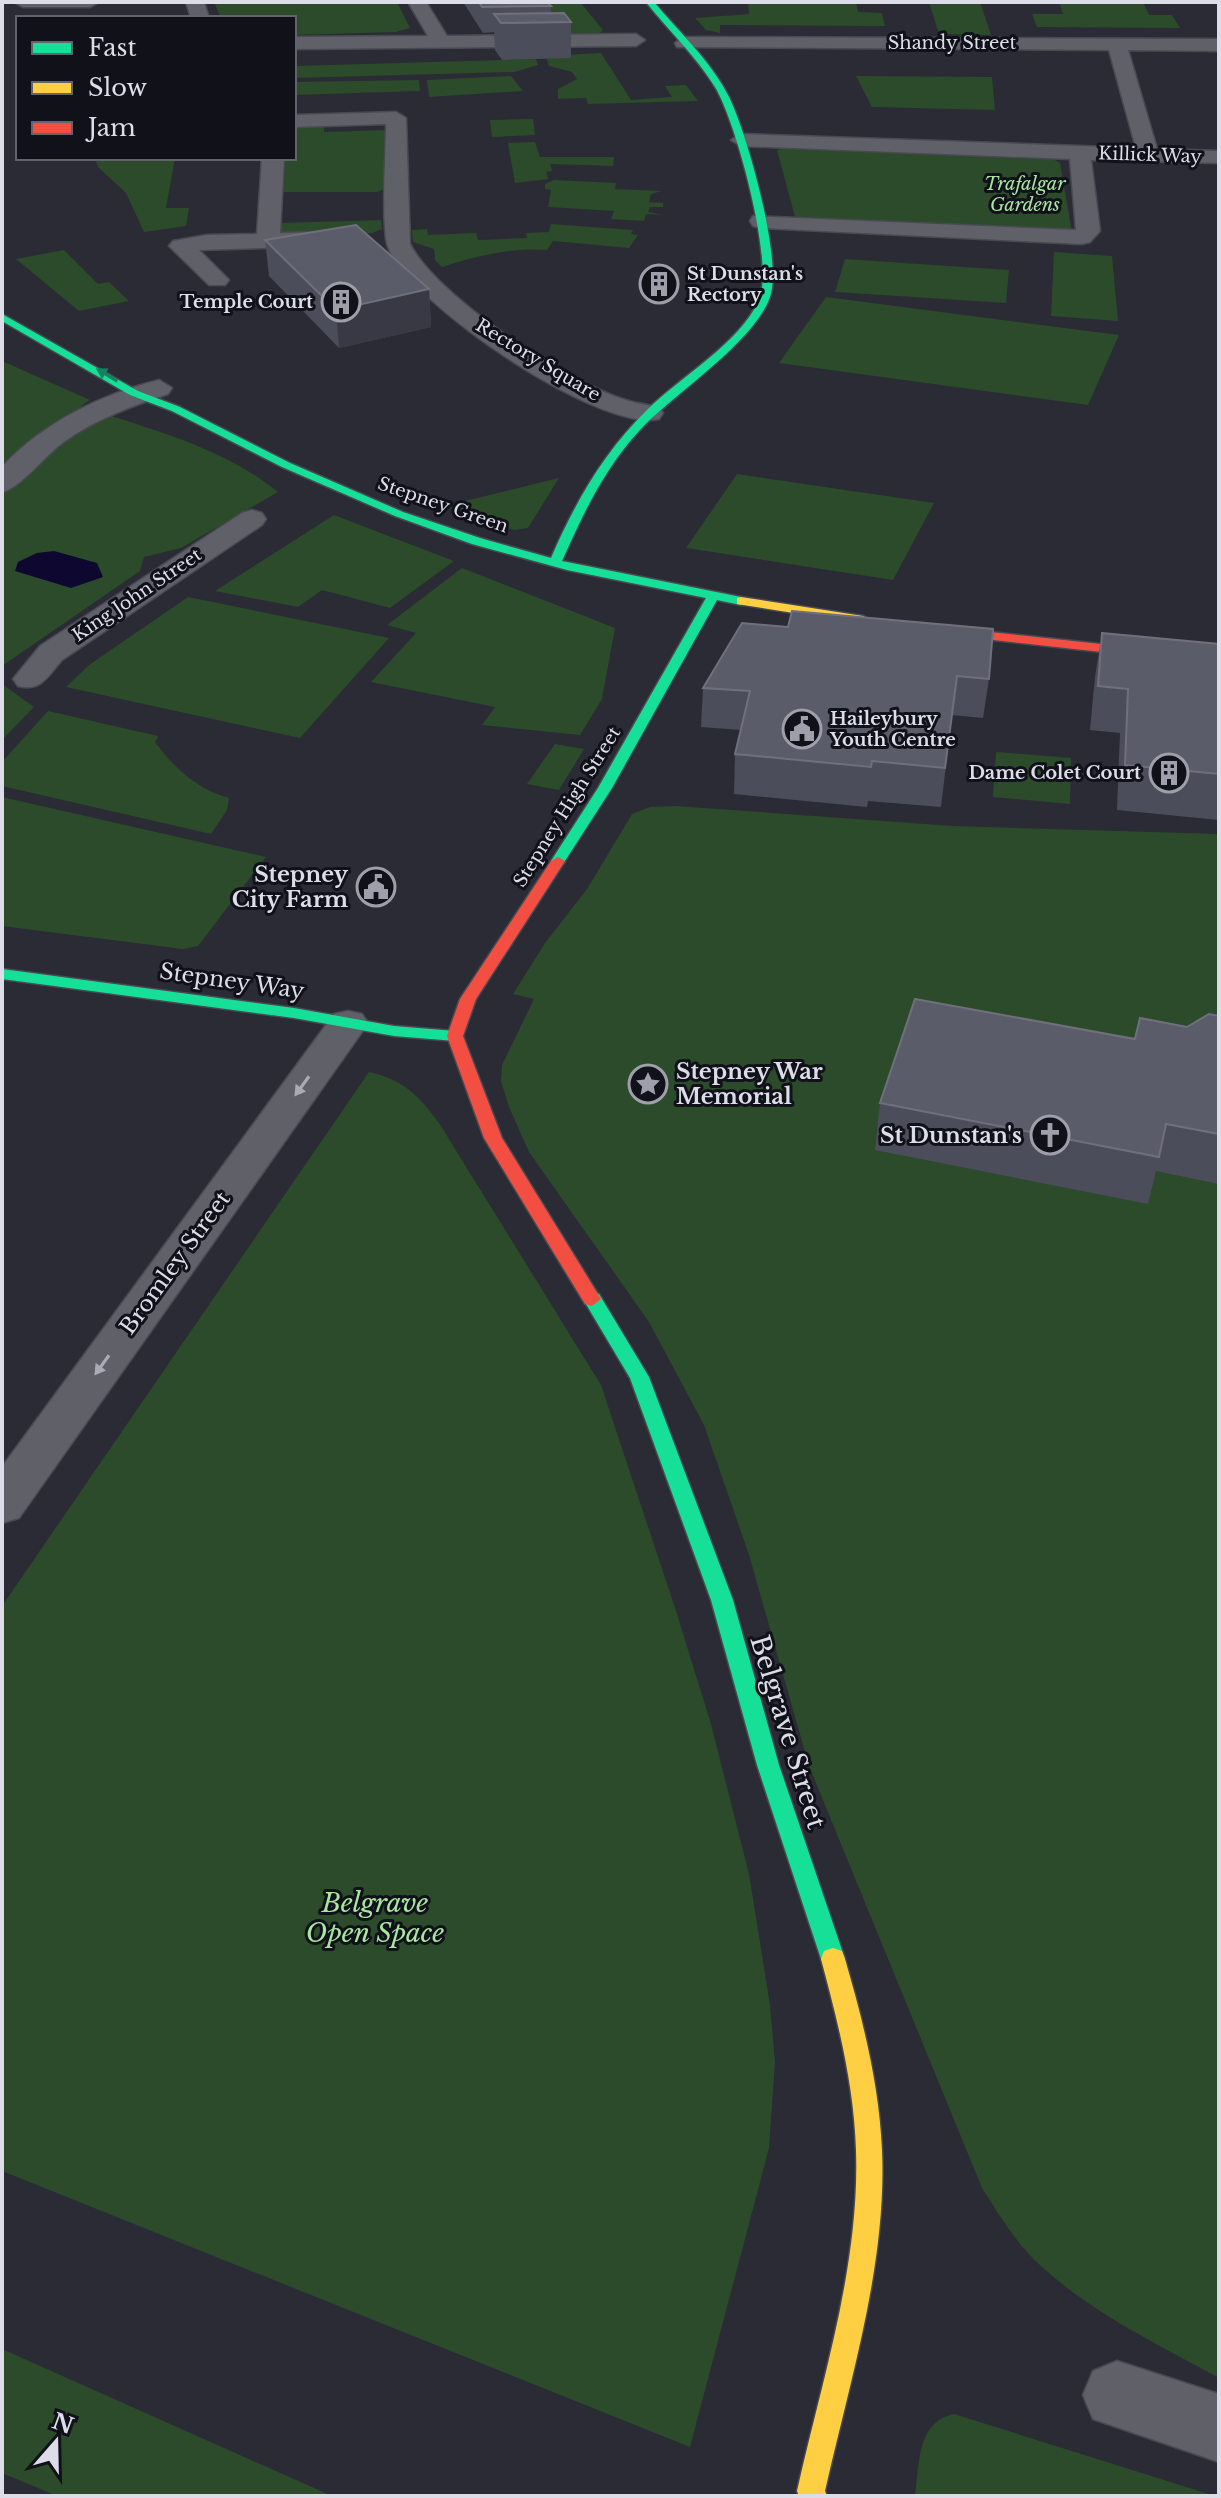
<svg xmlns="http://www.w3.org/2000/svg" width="1221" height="2498" font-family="'Libre Baskerville',serif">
	<rect width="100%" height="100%" fill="#2a2b35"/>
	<g fill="#2b4b2a">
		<polygon points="214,2 397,2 410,28 396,32 294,35 294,18 221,18"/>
		<polygon points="532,2 580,2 603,30 600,33 555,33"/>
		<polygon points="748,2 856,2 858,12 882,13 885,26 720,25 720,33 706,30 695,18 749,14"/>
		<polygon points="929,2 980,2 991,35 939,34"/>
		<polygon points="1059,2 1143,2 1149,15 1172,15 1180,28 1037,27 1032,14 1063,14"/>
		<polygon points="601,53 631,100 672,97 665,86 686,85 698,101 588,104 586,98 558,99 558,89 577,79 572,72 549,66 546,56"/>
		<polygon points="536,59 538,65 514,72 294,78 294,66"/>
		<polygon points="511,76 523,91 429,97 427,80"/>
		<polygon points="856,76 992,77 995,110 872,107"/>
		<polygon points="419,80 420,91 294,95 294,82"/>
		<polygon points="533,119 535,135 492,137 490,120"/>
		<polygon points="294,125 324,125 324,132 385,130 388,188 377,192 283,192 285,158 294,158"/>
		<polygon points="535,142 540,157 614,157 613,166 550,164 552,171 546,172 548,179 515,183 508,143"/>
		<polygon points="784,148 1053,159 1060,163 1072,232 795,217 777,150"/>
		<polygon points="104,158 175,158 166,208 189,208 186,226 144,232 126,193 98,167 96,162"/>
		<polygon points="554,180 616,183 615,189 662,191 651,194 649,202 663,203 663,207 650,207 648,212 663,215 646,214 644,221 611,219 614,211 548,207 551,190 545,189 545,184"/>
		<polygon points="381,220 382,229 372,233 289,236 280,232 281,223"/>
		<path d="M551,224l82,6 -2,4 7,1 -9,13 -76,-7 -6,9c-35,-3 -75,7 -105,17l-7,-7 -1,-11 -21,-7 -1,-12 15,-1 1,6 48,-2 2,7 49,-2 -1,-5 23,-1z"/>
		<polygon points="64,250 98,284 109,282 129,301 79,311 16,259"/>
		<polygon points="1054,252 1112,256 1118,321 1051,316"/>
		<polygon points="845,259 1009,270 1006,303 835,292"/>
		<polygon points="826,297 1119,335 1088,405 779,363"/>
		<path d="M2,361l88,39 -9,6c68,23 140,40 197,86l-97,56 -37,9 -4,14 -138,95z"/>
		<polygon points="737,474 934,503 893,580 686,548"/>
		<polygon points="559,478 528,528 514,530 445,506"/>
		<polygon points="334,515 454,561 390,608 322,590 298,607 215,591"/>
		<polygon points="462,568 615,628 602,699 580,735 482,725 495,707 371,682 416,633 387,625"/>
		<polygon points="188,597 389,638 300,738 66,687 89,665"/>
		<polygon points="2,684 34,707 2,740"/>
		<path d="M48,711l110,25 -3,6c20,27 42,47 74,56l-2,12 -16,24 -209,-48v-24z"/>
		<polygon points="555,744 584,749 559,790 527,784"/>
		<polygon points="996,752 1071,758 1070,804 993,797"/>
		<polygon points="2,797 266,857 198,946 183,949 2,926"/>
		<path d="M676,806l277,20 266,8v1544c-62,-34 -125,-64 -177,-111 -25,-22 -42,-51 -60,-79l-173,-422 -60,-211 -45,-130 -55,-103 -120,-170 -20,-45 -8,-26 1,-16 32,-66 -21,-5 32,-51 42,-54 45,-75 18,-7z"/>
		<path d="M369,1072c35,8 49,23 70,51l162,262 75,226 35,113 38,150 21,131 5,57 -6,86 -79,299 -688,-276v-565z"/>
		<polygon points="2,2349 332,2496 57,2496 2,2473"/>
		<path d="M954,2414l261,82h-300c5,-32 1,-74 39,-82z"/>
	</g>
	<polygon fill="#0e0830" points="54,551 97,563 103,577 71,588 15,571 18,562 37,553"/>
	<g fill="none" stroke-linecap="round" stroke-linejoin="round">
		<g stroke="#484951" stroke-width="3">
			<g id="street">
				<polygon points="14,2 99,2 90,7 23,7"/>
				<polygon points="186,2 204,2 209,18 191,18"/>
				<polygon points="408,2 426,2 447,36 636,34 645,40 636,46 294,49 294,37 428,36"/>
				<polygon points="684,37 1219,39 1219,51 1128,50 1157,149 1219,151 1219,163 1091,160 1100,231 1090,242 1082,244 761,228 753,226 750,221 753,216 1076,230 1070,159 741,146 731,140 741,134 1136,148 1109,50 677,47 675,43"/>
				<path d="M396,112l10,6 4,126c27,53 161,141 219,157 10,3 20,4 30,6l4,6 -4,6c-59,14 -250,-116 -271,-172 -7,-18 -2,-98 -2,-123l-92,3v-12z"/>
				<polygon points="262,158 284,158 280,233 324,232 335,239 324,246 199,250 229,280 225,285 209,285 169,246 173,241 207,235 257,234"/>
				<path d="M159,380l13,8 -4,6c-36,12 -72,25 -103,47 -19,13 -44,47 -63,51v-25c40,-44 100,-73 157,-87z"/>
				<path d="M252,510l10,3 4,6 -4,6 -200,135c-14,16 -21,32 -44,26l-5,-7 27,-33 202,-133z"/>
				<polygon points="348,1011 362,1014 368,1023 362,1032 19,1518 2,1523 2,1467 334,1014"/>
				<polygon points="1117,2361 1219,2394 1219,2462 1093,2419 1083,2395 1093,2371"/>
			</g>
		</g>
		<g stroke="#484951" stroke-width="3">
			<g id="fast">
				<path d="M646,2h8c25,30 57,59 75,95 18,36 54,164 41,200 -16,46 -97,97 -131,134 -35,38 -56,83 -77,130l179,36 6,4 -6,4 -24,-5 -105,188 -49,76 -5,1 -7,-4 47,-73 108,-190 -139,-28 -95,-26 -77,-28 -113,-49 -110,-56 -42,-16 -128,-74v-7l136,77 42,16 110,56 113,49 77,26 71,20c24,-55 52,-105 96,-148 33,-33 93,-67 112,-110 16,-36 -23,-179 -44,-213 -19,-31 -46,-56 -69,-85z"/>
				<polygon points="2,969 294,1008 394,1026 455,1031 463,1036 455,1041 394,1036 294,1018 2,979"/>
				<polygon points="592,1292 599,1294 649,1377 733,1600 779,1765 845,1959 842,1967 833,1970 824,1967 821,1959 757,1765 711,1600 630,1378 583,1299"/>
			</g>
		</g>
		<g stroke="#484951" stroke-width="3">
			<g id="slow">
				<polygon points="741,597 863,616 869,620 863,624 737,604 737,598"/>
				<path d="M833,1948l9,3 3,8c18,62 34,125 37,191 5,114 -32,230 -57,341l2,5h-28l-2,-5c25,-111 63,-226 59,-341 -2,-65 -18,-128 -35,-191l3,-8z"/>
			</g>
		</g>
		<g stroke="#484951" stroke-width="3">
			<g id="jam">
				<polygon points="935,626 1219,657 1219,665 931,633 929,630"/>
				<polygon points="558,857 565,861 476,999 463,1036 502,1138 601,1299 592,1306 585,1304 484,1138 447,1036 460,999 551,861"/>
			</g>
		</g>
		<use href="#street" fill="#5f6068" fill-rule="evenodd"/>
		<use href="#fast" fill="#16e098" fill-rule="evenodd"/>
		<use href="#slow" fill="#ffcf43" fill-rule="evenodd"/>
		<use href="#jam" fill="#f24e42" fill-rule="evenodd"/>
	</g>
	<g fill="#4c4d5a">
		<polygon points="463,2 547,2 551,6 551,13 571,22 571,58 502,60 495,50 494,32 483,33"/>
		<polygon points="265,240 429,289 431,327 339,348 269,276"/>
		<polygon points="788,627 989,679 983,718 952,715 941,807 868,801 867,807 734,794 735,754 741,730 701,727 703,688"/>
		<polygon points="1102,633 1219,644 1219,820 1117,810 1120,733 1090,730 1095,677"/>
		<polygon points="1219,1016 1219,1184 1156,1171 1148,1204 875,1150 880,1103 1187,1027"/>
	</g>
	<polygon fill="#383945" points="429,289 431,327 339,348 336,310"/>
	<g fill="#5b5c69" stroke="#70707d" stroke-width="2">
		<polygon points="479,2 547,2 551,6 482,7"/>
		<polygon points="564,13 571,22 501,23 494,14"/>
		<polygon points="356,225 429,289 336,310 265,240"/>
		<polygon points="792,611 993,629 989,679 957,676 945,768 872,761 871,767 735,754 750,691 703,688 742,623 788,627"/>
		<polygon points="1102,633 1219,644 1219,774 1125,765 1128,689 1098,686"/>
		<polygon points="915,999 1135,1039 1140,1018 1187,1027 1209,1014 1219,1016 1219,1134 1166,1124 1159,1157 880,1103"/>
	</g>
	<defs><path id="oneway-solid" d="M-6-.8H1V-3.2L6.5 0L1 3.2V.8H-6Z" transform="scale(2)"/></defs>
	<use fill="#13835f" href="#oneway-solid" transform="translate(107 375) rotate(-149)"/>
	<g fill="#aaabb5">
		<use href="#oneway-solid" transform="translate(302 1086) rotate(126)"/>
		<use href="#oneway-solid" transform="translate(102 1365) rotate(126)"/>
	</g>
	<defs>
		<g id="building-ring" transform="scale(2)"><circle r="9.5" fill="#101119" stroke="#9e9faa" stroke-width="1.5"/><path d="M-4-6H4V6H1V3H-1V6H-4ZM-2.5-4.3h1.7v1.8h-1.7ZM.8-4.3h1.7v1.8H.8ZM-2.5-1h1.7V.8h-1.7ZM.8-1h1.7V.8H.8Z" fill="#9e9faa"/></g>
		<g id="civic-ring" transform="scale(2)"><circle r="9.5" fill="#101119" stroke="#9e9faa" stroke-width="1.5"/><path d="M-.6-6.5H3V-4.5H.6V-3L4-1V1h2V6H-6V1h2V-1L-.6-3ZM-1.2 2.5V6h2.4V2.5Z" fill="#9e9faa"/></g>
		<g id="sight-ring" transform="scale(2)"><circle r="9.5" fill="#101119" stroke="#9e9faa" stroke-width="1.5"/><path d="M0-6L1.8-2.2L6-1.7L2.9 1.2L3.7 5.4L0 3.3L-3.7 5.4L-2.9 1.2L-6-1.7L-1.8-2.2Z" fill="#9e9faa"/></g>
		<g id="church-ring" transform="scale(2)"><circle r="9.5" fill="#101119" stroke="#9e9faa" stroke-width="1.5"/><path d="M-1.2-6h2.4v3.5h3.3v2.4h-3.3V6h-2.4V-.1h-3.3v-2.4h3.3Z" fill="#9e9faa"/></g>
	</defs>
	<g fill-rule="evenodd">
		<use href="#building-ring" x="659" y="284"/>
		<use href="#building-ring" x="341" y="302"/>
		<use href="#civic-ring" x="802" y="729"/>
		<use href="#building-ring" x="1169" y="773"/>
		<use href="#civic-ring" x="376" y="887"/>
		<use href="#sight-ring" x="648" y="1084"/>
		<use href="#church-ring" x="1050" y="1135"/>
	</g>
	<g text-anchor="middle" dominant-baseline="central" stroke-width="6" stroke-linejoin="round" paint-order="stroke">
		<g font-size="18" fill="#dcdde9" stroke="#101119">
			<text x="952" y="43">Shandy Street</text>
			<text transform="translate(1150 155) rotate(2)">Killick Way</text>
			<text transform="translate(538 360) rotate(31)">Rectory Square</text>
			<text transform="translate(443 505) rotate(19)">Stepney Green</text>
			<text transform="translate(137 595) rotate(-34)">King John Street</text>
			<text transform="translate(567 807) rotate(-58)">Stepney High Street</text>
		</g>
		<g font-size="18" font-style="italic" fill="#a8e6a2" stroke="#101119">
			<text x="1025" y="184">Trafalgar<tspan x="1025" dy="21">Gardens</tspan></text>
		</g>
		<g font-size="18" font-weight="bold" fill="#dcdde9" stroke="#101119" text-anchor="start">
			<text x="687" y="274">St Dunstan's<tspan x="687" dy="21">Rectory</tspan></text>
			<text x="313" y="302" text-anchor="end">Temple Court</text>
			<text x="830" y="719">Haileybury<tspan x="830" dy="21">Youth Centre</tspan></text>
			<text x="1141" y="773" text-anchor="end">Dame Colet Court</text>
		</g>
		<g font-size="22" font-weight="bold" fill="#dcdde9" stroke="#101119" text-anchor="end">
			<text x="348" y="874">Stepney<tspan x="348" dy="25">City Farm</tspan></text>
			<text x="676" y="1071" text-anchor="start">Stepney War<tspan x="676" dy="25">Memorial</tspan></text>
			<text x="1022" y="1135">St Dunstan's</text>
		</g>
		<g font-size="22" fill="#dcdde9" stroke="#101119">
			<text transform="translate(232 981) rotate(8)">Stepney Way</text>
			<text transform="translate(175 1263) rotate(-54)">Bromley Street</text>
		</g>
		<g font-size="26" fill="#dcdde9" stroke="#101119">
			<text transform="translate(788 1732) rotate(73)">Belgrave Street</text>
		</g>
		<g font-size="26" font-style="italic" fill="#a8e6a2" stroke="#101119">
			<text x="375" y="1903">Belgrave<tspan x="375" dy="30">Open Space</tspan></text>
		</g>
	</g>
	<rect width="1221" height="2498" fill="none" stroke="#dcdde9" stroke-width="8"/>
	<rect x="16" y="16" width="280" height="144" fill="#101119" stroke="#62636c" stroke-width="2"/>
	<rect x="32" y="42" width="40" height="12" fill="#16e098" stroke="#62636c" stroke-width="2"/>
	<text x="88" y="56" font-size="24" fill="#dcdde9">Fast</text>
	<rect x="32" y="82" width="40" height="12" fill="#ffcf43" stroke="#62636c" stroke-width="2"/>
	<text x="88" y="96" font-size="24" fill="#dcdde9">Slow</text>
	<rect x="32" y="122" width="40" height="12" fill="#f24e42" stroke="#62636c" stroke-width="2"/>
	<text x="88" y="136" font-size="24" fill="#dcdde9">Jam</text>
	<g transform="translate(56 2442) rotate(20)" stroke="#101119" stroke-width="6" paint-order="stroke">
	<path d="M0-6L14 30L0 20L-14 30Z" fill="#dcdde9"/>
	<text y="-12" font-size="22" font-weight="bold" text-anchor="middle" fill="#dcdde9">N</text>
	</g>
</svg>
